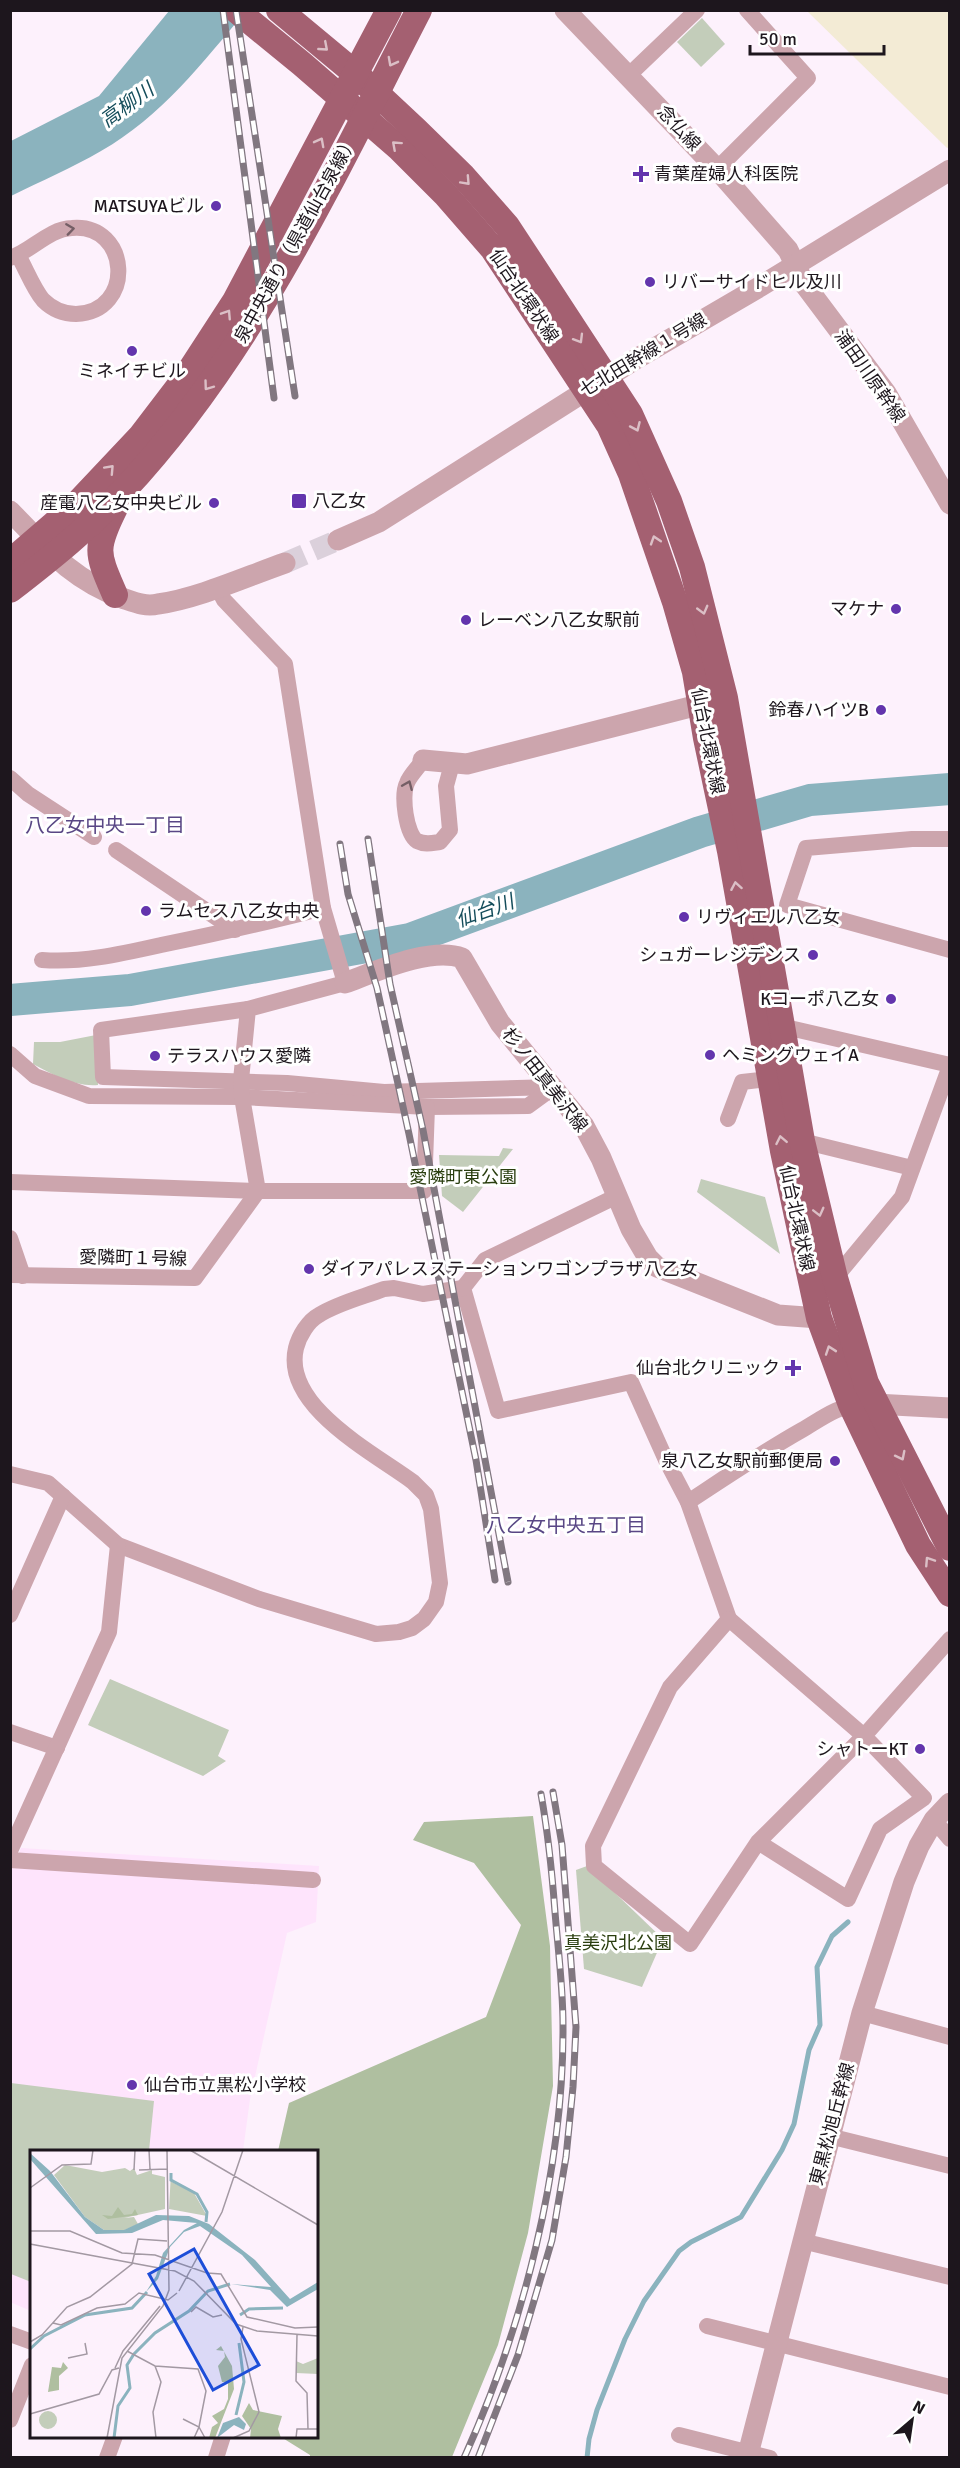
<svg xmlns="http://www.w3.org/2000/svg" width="960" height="2468" font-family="Signika,'Noto Sans JP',sans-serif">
	<rect width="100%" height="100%" fill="#fdf1fc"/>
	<polygon fill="#f3ebd5" points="807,11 949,11 949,147 947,148"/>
	<polygon fill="#fee4fc" points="21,1848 319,1866 316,1922 287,1933 250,2099 243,2151 32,2152 31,2311 10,2302 10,1874"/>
	<g fill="#c3cdba">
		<polygon points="702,18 725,44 701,67 677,42"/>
		<path d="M96,1035l2,50c-23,2 -45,-10 -65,-21l1,-22h26z"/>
		<polygon points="503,1148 513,1149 463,1212 442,1196 439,1155 499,1156"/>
		<polygon points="701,1179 765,1197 780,1254 697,1192"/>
		<polygon points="110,1679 229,1730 218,1756 226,1761 203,1776 88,1725"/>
		<polygon points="587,1866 663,1939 642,1987 584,1969 576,1870"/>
		<polygon points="11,2083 154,2101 149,2151 32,2152 31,2282 11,2274"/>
	</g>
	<polygon fill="#afbfa0" points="533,1816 550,1946 553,2086 528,2233 498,2345 452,2457 310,2457 310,2455 281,2437 316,2436 316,2152 278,2151 289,2103 486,2017 521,1925 474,1863 413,1840 424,1822"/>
	<path fill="#8bb3be" d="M169,11h77c-43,51 -85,106 -145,140 -29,17 -60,30 -90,45v-55l88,-45z"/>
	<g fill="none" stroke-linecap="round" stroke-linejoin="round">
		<polyline stroke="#8bb3be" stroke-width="5" points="587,2458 589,2439 597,2410 625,2339 644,2301 679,2251 691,2242 741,2217 782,2150 794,2124 809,2050 820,2025 817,1967 832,1936 848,1922"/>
		<polyline stroke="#8bb3be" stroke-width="32" points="10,1000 130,990 410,939 700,832 810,800 950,789"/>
		<polyline stroke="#dbd0db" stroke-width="21" stroke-dasharray="21 10" stroke-linecap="butt" points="285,563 338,540"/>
		<g stroke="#cca5ad" stroke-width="16">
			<polyline points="629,75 697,10"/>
			<polyline points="717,169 808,78 747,10"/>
			<path d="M10,258c22,-7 38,-29 62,-30 58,-5 64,84 4,86 -12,0 -24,-5 -33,-14 -10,-12 -17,-31 -25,-45"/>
			<path d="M423,760c-5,8 -13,15 -16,23 -6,12 -1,51 10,58 8,4 15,2 23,1l10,-12 -4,-44 6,-22"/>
			<polyline points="10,778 28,794 94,837"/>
			<polyline points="950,839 912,839 806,848 787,905 950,950"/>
			<polyline points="116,850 235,930"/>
			<path d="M42,960c40,3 79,-6 119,-15 54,-11 108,-23 162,-37"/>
			<polyline points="248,1009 101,1030 103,1077 287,1083 384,1092 554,1087"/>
			<polyline points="781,1029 794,1029 950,1065"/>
			<polyline points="10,1054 35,1076 89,1096 242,1097 427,1107 528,1106 554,1087"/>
			<polyline points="728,1119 742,1082 769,1079"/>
			<polyline points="802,1141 912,1168"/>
			<polyline points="10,1182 258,1191 424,1191 427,1107"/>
			<polyline points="617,1196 485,1260 463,1288 498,1411 631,1382 666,1460 688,1502 729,1619"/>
			<polyline points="10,1238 23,1276"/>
			<polyline points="10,1275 195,1278 258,1191 242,1097 241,1080 248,1009 345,983 323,908 285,664 224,600 217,587"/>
			<polyline points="835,1278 902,1197 950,1066"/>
			<path d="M10,1474l38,9 70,62 141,54 117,35 23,-2 13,-4 12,-9 12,-17 4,-19 -9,-74 -5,-14 -13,-13c-39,-29 -131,-76 -117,-134 3,-12 12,-27 23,-33 19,-12 44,-18 65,-26l10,-1 29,6 40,-6"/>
			<path d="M688,1502c38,-25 75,-50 114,-72 19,-11 37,-25 59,-26"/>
			<polyline points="10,1615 63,1496"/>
			<polyline points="10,1732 57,1748"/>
			<polyline points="934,1820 950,1839"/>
			<polyline points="758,1842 848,1899 880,1829 924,1798 864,1736 729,1619 670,1687 593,1846 594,1866 690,1944 758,1842 864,1736 950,1639"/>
			<polyline points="10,1851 109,1632 118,1545"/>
			<polyline points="10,1860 313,1880"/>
			<polyline points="862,2013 950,2037"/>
			<polyline points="829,2136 950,2166"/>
			<polyline points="802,2241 950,2277"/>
			<polyline points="707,2326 950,2387"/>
			<polyline points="10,2334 32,2342"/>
			<polyline points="10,2420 32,2365"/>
			<polyline points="679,2435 770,2458"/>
			<polyline points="107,2458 115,2436"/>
			<polyline points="216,2458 223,2436"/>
		</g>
		<g stroke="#cca5ad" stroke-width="21">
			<polyline points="565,10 717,169 788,250 805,285 886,393 950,504"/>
			<path d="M10,511c37,38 61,68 112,87 12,4 23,9 36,6 41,-6 87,-27 127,-41"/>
			<polyline points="338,540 379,522 636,359 761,286 950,170"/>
			<polyline points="423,760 467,764 714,701"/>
			<path d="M345,983c30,-11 86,-37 117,-25l38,65 84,103 17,32 30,71 17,29 9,9 121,48 41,3"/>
			<polyline points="875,1404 950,1408"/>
			<polyline points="747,2458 862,2013 904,1882 919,1846 934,1820 950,1803"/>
		</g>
		<g stroke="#a46071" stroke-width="26">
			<polyline points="236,10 302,64 400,149 445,194 493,249 609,425 631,474 675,602 695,672 706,738 730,851 783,1151 819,1318 851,1405 918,1545 950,1594"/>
			<polyline points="279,10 356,74 417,131 463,176 507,226 630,414 669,501 692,567 725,698 802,1141 835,1278 866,1383 950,1548"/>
			<path d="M115,508c-21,42 -18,45 0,87"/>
			<polyline points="10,562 75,506 141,436 183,381 235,301 389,10"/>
			<path d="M10,590c40,-31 79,-62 113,-99 130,-139 209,-313 296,-481"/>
		</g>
		<g stroke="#817780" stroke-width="7">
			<g id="rail">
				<polyline points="223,10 274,398"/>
				<polyline points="236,10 295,396"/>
				<polyline points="368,839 390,984 423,1130 508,1582"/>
				<polyline points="340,844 348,894 377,988 409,1134 476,1460 495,1580"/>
				<path d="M464,2458c59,-130 100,-290 99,-433 0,-38 -5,-76 -8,-113 -3,-40 -7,-79 -14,-118"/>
				<polyline points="478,2458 518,2355 552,2240 566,2157 573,2087 576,2027 562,1845 553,1792"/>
			</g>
		</g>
		<use href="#rail" stroke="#fff" stroke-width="4.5" stroke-dasharray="14" stroke-linecap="butt"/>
	</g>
	<defs><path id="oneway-chevron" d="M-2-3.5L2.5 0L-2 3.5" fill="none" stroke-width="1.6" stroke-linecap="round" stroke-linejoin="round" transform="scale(1.5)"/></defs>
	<g stroke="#dbbfc6">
		<use href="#oneway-chevron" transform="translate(324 47) rotate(41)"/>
		<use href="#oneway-chevron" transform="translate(392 62) rotate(118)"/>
		<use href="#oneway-chevron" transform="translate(320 142) rotate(-62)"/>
		<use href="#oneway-chevron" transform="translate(396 145) rotate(-138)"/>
		<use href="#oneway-chevron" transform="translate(466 181) rotate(47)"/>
		<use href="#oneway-chevron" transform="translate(227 314) rotate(-57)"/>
		<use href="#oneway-chevron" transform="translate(579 339) rotate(59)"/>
		<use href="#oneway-chevron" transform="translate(208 386) rotate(126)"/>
		<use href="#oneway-chevron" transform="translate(636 427) rotate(66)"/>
		<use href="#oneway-chevron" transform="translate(110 469) rotate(-47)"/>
		<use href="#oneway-chevron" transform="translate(655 540) rotate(-108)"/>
		<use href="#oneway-chevron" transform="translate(703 610) rotate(75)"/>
		<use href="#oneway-chevron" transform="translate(736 886) rotate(-100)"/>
		<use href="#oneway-chevron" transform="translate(781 1140) rotate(-101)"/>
		<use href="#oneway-chevron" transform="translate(819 1212) rotate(76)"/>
		<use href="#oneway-chevron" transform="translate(830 1350) rotate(-109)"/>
		<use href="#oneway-chevron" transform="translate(901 1456) rotate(63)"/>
		<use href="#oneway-chevron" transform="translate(929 1561) rotate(-123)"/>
	</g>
	<g stroke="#745e65">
		<use href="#oneway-chevron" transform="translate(70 229) rotate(-8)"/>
		<use href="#oneway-chevron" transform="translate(408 785) rotate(-67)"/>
	</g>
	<g fill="#6335ad" stroke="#fff" stroke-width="2">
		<path d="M638 165h6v6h6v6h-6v6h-6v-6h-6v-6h6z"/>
		<circle cx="216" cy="206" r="6"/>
		<circle cx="650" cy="282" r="6"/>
		<circle cx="132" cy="351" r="6"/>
		<rect x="291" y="493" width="16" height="16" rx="3"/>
		<circle cx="214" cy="503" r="6"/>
		<circle cx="896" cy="609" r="6"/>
		<circle cx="466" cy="620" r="6"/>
		<circle cx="881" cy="710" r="6"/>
		<circle cx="146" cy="911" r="6"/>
		<circle cx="684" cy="917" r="6"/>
		<circle cx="813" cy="955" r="6"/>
		<circle cx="891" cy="999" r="6"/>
		<circle cx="710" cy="1055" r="6"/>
		<circle cx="155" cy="1056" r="6"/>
		<circle cx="309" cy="1269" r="6"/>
		<path d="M790 1359h6v6h6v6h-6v6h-6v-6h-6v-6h6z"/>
		<circle cx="835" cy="1461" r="6"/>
		<circle cx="920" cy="1749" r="6"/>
		<circle cx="132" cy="2085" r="6"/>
	</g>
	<g text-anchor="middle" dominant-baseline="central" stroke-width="6" stroke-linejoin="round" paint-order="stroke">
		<g font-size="18" fill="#1d161d" stroke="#fff">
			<text transform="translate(679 128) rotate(47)">念仏線</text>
			<text transform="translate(296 239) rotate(-61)">泉中央通り（県道仙台泉線）</text>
			<text transform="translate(524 296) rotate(56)">仙台北環状線</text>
			<text transform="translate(643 355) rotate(-31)">七北田幹線１号線</text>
			<text transform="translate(870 376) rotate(55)">浦田川原幹線</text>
			<text transform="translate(708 741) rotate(79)">仙台北環状線</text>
			<text transform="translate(545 1080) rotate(52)">杉ノ田真美沢線</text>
			<text transform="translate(797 1218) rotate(78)">仙台北環状線</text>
			<text transform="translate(133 1258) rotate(1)">愛隣町１号線</text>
			<text transform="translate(832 2124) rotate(-75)">東黒松旭丘幹線</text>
		</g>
		<g font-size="18" fill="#1d161d" stroke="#fff" text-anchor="start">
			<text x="654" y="174">青葉産婦人科医院</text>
			<text x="204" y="206" text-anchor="end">MATSUYAビル</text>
			<text x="662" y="282">リバーサイドヒル及川</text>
			<text x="132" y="371" text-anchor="middle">ミネイチビル</text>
			<text x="312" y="501">八乙女</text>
			<text x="202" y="503" text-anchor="end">産電八乙女中央ビル</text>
			<text x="884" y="609" text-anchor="end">マケナ</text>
			<text x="478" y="620">レーベン八乙女駅前</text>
			<text x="869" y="710" text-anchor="end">鈴春ハイツB</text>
			<text x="158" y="911">ラムセス八乙女中央</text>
			<text x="696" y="917">リヴィエル八乙女</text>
			<text x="801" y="955" text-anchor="end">シュガーレジデンス</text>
			<text x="879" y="999" text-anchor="end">Kコーポ八乙女</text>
			<text x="722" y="1055">ヘミングウェイA</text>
			<text x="167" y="1056">テラスハウス愛隣</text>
			<text x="321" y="1269">ダイアパレスステーションワゴンプラザ八乙女</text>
			<text x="780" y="1368" text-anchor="end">仙台北クリニック</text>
			<text x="823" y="1461" text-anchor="end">泉八乙女駅前郵便局</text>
			<text x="908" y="1749" text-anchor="end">シャトーKT</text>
			<text x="144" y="2085">仙台市立黒松小学校</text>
		</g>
		<g font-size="18" fill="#2a3e0f" stroke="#fff">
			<text x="463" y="1177">愛隣町東公園</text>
			<text x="618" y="1943">真美沢北公園</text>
		</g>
		<g font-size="20" font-style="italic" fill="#154d5b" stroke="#fff">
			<text transform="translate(127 105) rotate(-36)">高柳川</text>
			<text transform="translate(485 911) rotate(-20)">仙台川</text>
		</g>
		<g font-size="20" fill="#594785" stroke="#fff">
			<text x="105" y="825">八乙女中央一丁目</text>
			<text x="566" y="1525">八乙女中央五丁目</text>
		</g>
	</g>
	<g transform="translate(30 2150)">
		<rect width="288" height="288" fill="#fdf1fc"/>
		<path d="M35,15l37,7 23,-4 5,3 4,-3 3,7 15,-5v4l13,3v32l-41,9 10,-1 4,7 -13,6h-21l-19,-13 -31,-42zM141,23l1,9 22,11 13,23 -38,-7zM288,208v16l-22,-1v-12l7,3zM9 270a9 9 0 1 1 18 0a9 9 0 1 1-18 0Z" fill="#c3cdba"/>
		<path d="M88,57l6,8 8,-1 3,-5 3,6 -30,4 -6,-4 10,1zM191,196l11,20 2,23 -19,49h-6l3,-11 6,-4 -6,-7 12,-7 4,-10v-17h-6l-4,-16 7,-9 -1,-6 -8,-1zM33,212l5,6 -9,8v14l-11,2 4,-25 9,1zM219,253l4,7 29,6 -4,13 3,9h-31l1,-9 -9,-13z" fill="#afbfa0"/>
		<path d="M0,3l20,18 35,46 19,13h20l32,-15 33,1 20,8 46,36 35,39 28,-17v7l-31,18 -17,-17 -39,-6 40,3 -29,-32 -42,-29 -16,6 -14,15 -12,32 -12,13 10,-16 7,-23 21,-23 13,-7 -34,-3 -31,13 -36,1 -66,-75zM209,267l7,7 -2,6 -10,-5 -17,13 6,-15z" fill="#8bb3be"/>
		<path fill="none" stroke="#8bb3be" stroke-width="3" d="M141,23v7l26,14 10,18 -1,10M210,165l9,-6 34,-1M0,199l14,-13 41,-21 47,-7 15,-16M206,265l8,-33 -5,-39M84,288l4,-32 12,-18 -3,-23 7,-11 21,-21 34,-22 19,-20 22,-7"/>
		<path fill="none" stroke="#a399a3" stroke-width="1.5" d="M119,0l1,19M160,0l128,75M104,20l1,-20M109,20l28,-1M0,38l32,-23 29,-1 2,-14M0,81h40l52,22 33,2 52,18 14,1 26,43 48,11 23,-1M0,94l145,27 19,10 42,43 21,7 61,5M149,141l43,-79 21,-62M161,162l5,-5 17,10 9,-2M23,173l8,2 36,-17 28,-4 14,-11 29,7 9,-7M267,185l-1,46 11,12 1,36M0,192l12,-7 25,-28 23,-10 42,-33 6,-25 29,2M97,201l28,15 43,3 8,22 -7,36 6,11M38,208l19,-4 -2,-11M125,216l6,16 -8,30 3,26M85,218l8,-17 37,-45M0,264l69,-20 13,-24 7,-2M153,269l16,8 -5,11M77,288l15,-80 41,-52 6,-16 -2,-140M203,288l16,-7 10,-19 -18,-73 2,-12M266,288l1,-9h21"/>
		<path fill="#1d4ed8" fill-opacity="0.15" stroke="#1d4ed8" stroke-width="3" d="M164,99l65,116 -46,25 -64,-116z"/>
		<rect width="288" height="288" fill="none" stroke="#1d161d" stroke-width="3"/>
	</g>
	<rect width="960" height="2468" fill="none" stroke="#1d161d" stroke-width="24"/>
	<g transform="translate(912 2420) rotate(29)" stroke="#ffffff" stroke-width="4.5" paint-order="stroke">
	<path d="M0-4.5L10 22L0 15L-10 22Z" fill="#1d161d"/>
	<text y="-9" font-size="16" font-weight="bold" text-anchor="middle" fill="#1d161d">N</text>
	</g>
	<path d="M750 45v9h134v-9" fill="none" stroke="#1d161d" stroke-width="3"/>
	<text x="759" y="45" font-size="18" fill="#1d161d" stroke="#ffffff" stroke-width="4.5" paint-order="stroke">50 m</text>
</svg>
